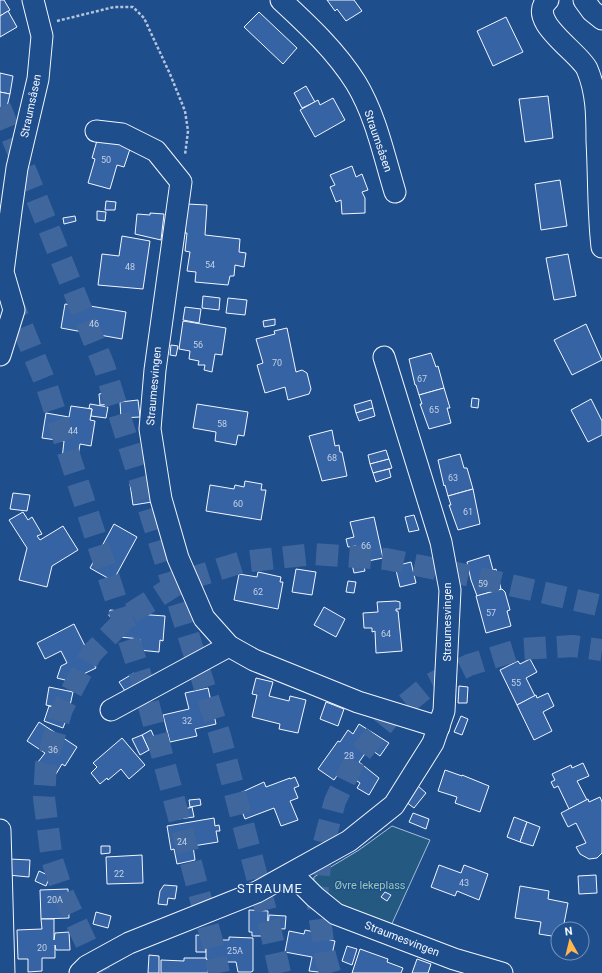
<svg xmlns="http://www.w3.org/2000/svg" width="602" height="973" font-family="Roboto,sans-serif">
	<rect width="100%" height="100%" fill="#1f4e8c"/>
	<polygon fill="#245a82" stroke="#a8bbd7" points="392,826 430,840 389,930 347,914 313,888 314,877 359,850"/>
	<g fill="#3563a3" stroke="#f2f6ff">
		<polygon points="0,0 4,0 10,10 0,16"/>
		<polygon points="327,0 354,0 362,11 346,21 337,9 335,11"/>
		<polygon points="8,11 17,27 0,37 0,16"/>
		<polygon points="259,12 297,48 283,64 244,27"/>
		<polygon points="506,17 523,52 493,66 477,31"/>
		<polygon points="0,73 13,76 10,94 0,92"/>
		<polygon points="306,86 315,102 302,108 294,93"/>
		<polygon points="0,92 10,94 6,111 0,110"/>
		<polygon points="548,96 553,138 525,142 519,99"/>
		<polygon points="333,98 345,120 315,137 300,110 318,100 320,105"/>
		<polygon points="0,110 6,111 2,128 0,128"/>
		<polygon points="98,137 131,146 124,167 117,165 110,189 88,183 95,159 92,158"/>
		<polygon points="352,166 356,177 362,174 368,190 362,192 365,198 365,213 342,214 341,200 336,202 330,187 335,185 330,175"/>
		<polygon points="560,180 567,226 541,230 535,184"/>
		<polygon points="106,201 116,202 115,210 105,210"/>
		<polygon points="187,204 207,205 205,235 240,239 239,252 246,253 244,267 235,265 234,276 230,276 228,285 195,282 196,272 187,271 190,252 185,251 187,233 185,233"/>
		<polygon points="97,211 106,212 105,221 97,220"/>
		<polygon points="150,213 164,214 161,240 135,234 137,214 150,215"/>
		<polygon points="75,216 76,221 64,224 63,218"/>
		<polygon points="122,236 150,241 143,289 98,285 102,254 119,256"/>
		<polygon points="568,254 576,296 554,300 546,258"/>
		<polygon points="203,296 220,298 219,310 202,308"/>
		<polygon points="228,298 247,300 245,315 226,313"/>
		<polygon points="72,303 126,312 122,339 61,328 65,304 72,305"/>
		<polygon points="185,307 201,309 199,323 183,320"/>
		<polygon points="275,319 275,325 264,327 263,321"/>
		<polygon points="183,321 226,328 222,355 215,354 212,372 204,370 205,365 198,365 199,361 189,359 190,351 179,349"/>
		<polygon points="586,324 602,360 572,375 554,340"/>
		<polygon points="287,328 296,372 302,370 307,373 311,389 309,394 288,400 285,387 265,393 257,365 263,363 256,339 275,334 274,331"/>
		<polygon points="171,345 178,346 176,356 170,355"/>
		<polygon points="431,353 436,367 438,366 444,388 419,395 416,385 415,385 409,359"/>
		<polygon points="444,388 450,408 447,408 451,423 429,429 420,404 422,404 419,395"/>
		<polygon points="111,392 112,404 100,405 99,394"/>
		<polygon points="472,398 479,399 478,408 471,407"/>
		<polygon points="591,399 602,421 602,435 588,442 571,410"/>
		<polygon points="138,400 140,417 121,418 120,402"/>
		<polygon points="371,400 373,408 356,413 354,405"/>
		<polygon points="90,404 108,407 106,418 91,416 92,409 89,408"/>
		<polygon points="197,404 248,412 244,436 238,435 236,445 215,441 216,432 193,428"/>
		<polygon points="71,406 92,409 90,420 95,421 91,446 80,444 77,462 62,459 64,441 42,438 46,413 69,417"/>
		<polygon points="373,408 375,416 359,421 356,413"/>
		<polygon points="332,430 335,446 339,445 340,452 342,452 347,476 322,481 309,436"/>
		<polygon points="386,450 389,459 370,464 368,455"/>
		<polygon points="460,454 464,468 467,468 473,489 448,496 445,485 444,486 438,460"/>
		<polygon points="389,459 392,468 373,473 370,464"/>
		<polygon points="389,469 391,477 376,482 373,473"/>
		<polygon points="245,481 262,484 261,490 266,490 261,520 206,511 210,485 234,489 235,485 244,487"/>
		<polygon points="150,482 152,502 133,505 130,484"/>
		<polygon points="473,489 480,524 458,530 449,505 451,505 448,496"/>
		<polygon points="13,493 30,495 27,511 10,509"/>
		<polygon points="23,512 28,520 32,517 42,534 37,536 40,540 63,526 78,550 52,566 47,587 19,580 27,548 9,520"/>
		<polygon points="414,515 419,530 409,532 405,517"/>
		<polygon points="374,517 383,558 363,562 365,571 354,573 352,564 359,563 356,546 348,547 346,539 354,537 350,522"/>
		<polygon points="114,524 137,537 113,581 90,568"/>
		<polygon points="489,555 493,570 496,569 501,589 477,596 471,580 467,562"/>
		<polygon points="411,562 416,583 400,587 395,566"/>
		<polygon points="296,569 316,572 312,595 292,592"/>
		<polygon points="258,572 281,577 280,582 283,582 278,609 234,600 239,574 257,577"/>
		<polygon points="348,581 356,582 354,593 346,592"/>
		<polygon points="502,589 505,592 510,610 507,611 511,626 486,633 476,596"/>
		<polygon points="396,601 400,602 400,609 396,609 396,611 398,611 402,651 376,653 375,631 372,632 372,628 364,628 363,613 378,612 377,602"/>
		<polygon points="324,607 345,619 336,637 314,625"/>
		<polygon points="110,610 120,611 120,617 109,616"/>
		<polygon points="122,613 165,616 163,641 160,640 159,652 139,650 140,639 120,637"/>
		<polygon points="74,624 96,668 69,681 57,678 61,666 67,663 61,651 45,659 37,643"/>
		<polygon points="530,659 537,672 526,678 535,696 517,705 500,670 518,661 520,664"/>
		<polygon points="134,673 139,682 125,691 119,682"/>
		<polygon points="256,678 273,682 269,696 289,701 290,696 306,700 298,733 279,729 280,724 252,717 257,695 252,694"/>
		<polygon points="459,686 468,687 467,703 458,703"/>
		<polygon points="49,687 73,692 69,710 46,705"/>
		<polygon points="208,688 216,724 195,729 197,736 170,742 163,715 189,709 185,693"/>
		<polygon points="548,693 554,706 543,712 552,731 534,740 517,705 536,695 537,698"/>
		<polygon points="326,702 344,709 338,726 320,719"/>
		<polygon points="49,706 69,712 63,728 44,721"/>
		<polygon points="461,716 468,719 462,735 454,732"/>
		<polygon points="39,722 77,747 65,766 62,764 56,774 38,762 45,753 27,741"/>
		<polygon points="359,724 389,743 380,756 369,748 359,762 379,778 369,795 357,788 360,783 341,770 334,780 318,769 338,741 340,742 348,730 353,734"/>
		<polygon points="151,730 158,746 149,750 142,735"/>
		<polygon points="142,735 149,750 140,755 132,739"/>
		<polygon points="122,738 145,765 129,779 121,769 108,780 107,778 100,784 91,773 97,767 93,763"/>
		<polygon points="583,763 589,776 577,781 587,800 569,809 558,786 554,788 551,782 555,780 552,774 571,765 572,768"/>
		<polygon points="445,770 462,776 462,775 489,786 480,812 455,803 457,797 438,791"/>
		<polygon points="295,777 299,786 294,788 298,798 290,801 298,820 281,826 274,808 245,819 237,799 241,797 240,793 264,782 266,787 290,778 290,779"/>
		<polygon points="418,786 426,793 414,808 406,802"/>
		<polygon points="600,797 602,802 602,853 597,858 589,859 580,854 576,847 586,843 576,823 568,827 561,813 588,799 589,802"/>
		<polygon points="200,799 201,805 190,807 189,800"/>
		<polygon points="192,807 194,817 178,819 177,811"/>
		<polygon points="413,813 429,819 426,829 409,822"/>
		<polygon points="514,817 527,822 520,842 507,837"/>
		<polygon points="214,818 215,826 219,825 220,831 216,831 218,842 193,846 195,860 177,864 174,849 171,850 167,826"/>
		<polygon points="527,822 540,827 533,846 520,842"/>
		<polygon points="101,846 110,846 110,853 101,854"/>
		<polygon points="142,855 143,883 107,884 106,857"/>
		<polygon points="9,859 30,860 29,877 8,875"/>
		<polygon points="439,865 461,873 464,865 488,874 479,900 457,891 455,896 431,887"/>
		<polygon points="39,871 50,876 46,886 35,881"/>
		<polygon points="596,875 597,893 579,894 578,876"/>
		<polygon points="164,885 177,886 175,899 168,898 167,905 158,904 160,891"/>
		<polygon points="520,886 549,891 548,899 568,903 563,929 558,929 558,937 539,934 541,922 515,918"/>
		<polygon points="68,889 69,918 41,919 40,890"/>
		<polygon points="385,892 391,895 387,901 381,897"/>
		<polygon points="249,910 268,911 267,936 252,936 252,932 249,932"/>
		<polygon points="96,912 111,916 108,928 93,924"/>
		<polygon points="269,915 286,916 285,929 268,928"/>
		<polygon points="41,919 54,919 54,940 55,933 69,932 70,950 56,950 55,945 55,958 42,958 42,971 28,972 28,959 18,959 17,930 42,929"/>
		<polygon points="305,930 319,933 318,937 335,941 328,973 309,971 312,957 285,952 289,931 304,934"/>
		<polygon points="196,935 207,936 206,952 196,952"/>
		<polygon points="229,937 253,938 253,971 251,972 238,972 236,962 208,962 206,958 206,940 229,940"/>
		<polygon points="347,946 357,949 352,965 342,961"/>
		<polygon points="360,949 388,959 387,962 403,968 401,973 352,973"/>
		<polygon points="149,955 159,956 159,973 148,973"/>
		<polygon points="184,958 206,958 208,962 208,973 161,973 161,960 184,961"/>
		<polygon points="417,959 431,964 428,973 412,973"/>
	</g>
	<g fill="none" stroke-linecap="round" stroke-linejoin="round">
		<g stroke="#3f679d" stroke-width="22" stroke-dasharray="22 11" stroke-linecap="butt">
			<polyline points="0,107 104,366 220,736 269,923 280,973"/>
			<polyline points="10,297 47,387 142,680 213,945 219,973"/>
			<polyline points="100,973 64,896 52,860 44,798 46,764 62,709 91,654 130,614 182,581 242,562 314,554 386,559 471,576 602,606"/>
			<polyline points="330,973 325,955 317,899 321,854 335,801 355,760 388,719 429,685 469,665 521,649 573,646 602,650"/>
		</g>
		<g stroke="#f2f6ff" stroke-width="23">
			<g id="minor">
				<path d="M281,0c27,25 55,51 75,83 20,33 28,73 39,109"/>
				<path d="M548,0c-23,20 31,52 39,69 10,23 10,48 10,72 2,35 1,71 5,106"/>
				<polyline points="584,0 592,11 602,19"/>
				<polyline points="96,131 122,134 156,151 181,182 155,370 150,429 161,499 178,558 204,618 229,646 254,660 358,702 439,727"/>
				<polyline points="0,355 14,310 3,272 11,211 17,168 38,79 42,36 33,0"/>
				<polyline points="111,710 229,646"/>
				<polyline points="0,830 4,973"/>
				<polyline points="292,874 315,897 336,914 454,959 502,973"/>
				<polyline points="80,973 87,966 129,943 257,892 349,841 394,805 433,743 444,711 450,590 441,542 384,357"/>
			</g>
		</g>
		<polyline stroke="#b3c4dc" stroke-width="2.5" stroke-dasharray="3 2" stroke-linecap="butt" points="57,21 114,7 133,7 144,18 170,74 185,111 188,131 185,155"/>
		<use href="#minor" stroke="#1f4e8c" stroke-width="21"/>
	</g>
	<g text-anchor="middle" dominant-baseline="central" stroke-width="3" stroke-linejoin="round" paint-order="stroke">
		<g font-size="9" fill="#c3d1e8">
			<text x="106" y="160">50</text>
			<text x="210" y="265">54</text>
			<text x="130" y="267">48</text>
			<text x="94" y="324">46</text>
			<text x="198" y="345">56</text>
			<text x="277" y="363">70</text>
			<text x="422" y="379">67</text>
			<text x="434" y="410">65</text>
			<text x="222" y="424">58</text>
			<text x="73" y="431">44</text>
			<text x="332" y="458">68</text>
			<text x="453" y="478">63</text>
			<text x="238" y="504">60</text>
			<text x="468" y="512">61</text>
			<text x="366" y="546">66</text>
			<text x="483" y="584">59</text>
			<text x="258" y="592">62</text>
			<text x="491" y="613">57</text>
			<text x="386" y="634">64</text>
			<text x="516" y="683">55</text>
			<text x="187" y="721">32</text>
			<text x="53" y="750">36</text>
			<text x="349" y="756">28</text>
			<text x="182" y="842">24</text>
			<text x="119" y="874">22</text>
			<text x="464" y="883">43</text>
			<text x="55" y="900">20A</text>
			<text x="42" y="948">20</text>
			<text x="235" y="951">25A</text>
		</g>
		<g font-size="11" fill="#f2f6ff" stroke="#1f4e8c">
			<text transform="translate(31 106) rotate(-78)">Straumsåsen</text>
			<text transform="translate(378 141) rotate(71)">Straumsåsen</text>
			<text transform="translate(154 386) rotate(-85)">Straumesvingen</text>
			<text transform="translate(447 622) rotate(-90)">Straumesvingen</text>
			<text transform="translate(402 939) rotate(21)">Straumesvingen</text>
		</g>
		<g font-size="11" fill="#97c8a6" stroke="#1f4e8c">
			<text x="370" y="885">Øvre lekeplass</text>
		</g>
		<g font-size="13" letter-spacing="1" fill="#f2f6ff" stroke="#1f4e8c">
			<text x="270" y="888">STRAUME</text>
		</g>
	</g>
	<g transform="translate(570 941) rotate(352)"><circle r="19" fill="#1f4e8c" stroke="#7391ba"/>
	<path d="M0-3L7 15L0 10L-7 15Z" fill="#ffb74d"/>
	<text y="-6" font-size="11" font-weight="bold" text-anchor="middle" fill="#f2f6ff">N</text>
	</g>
</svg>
